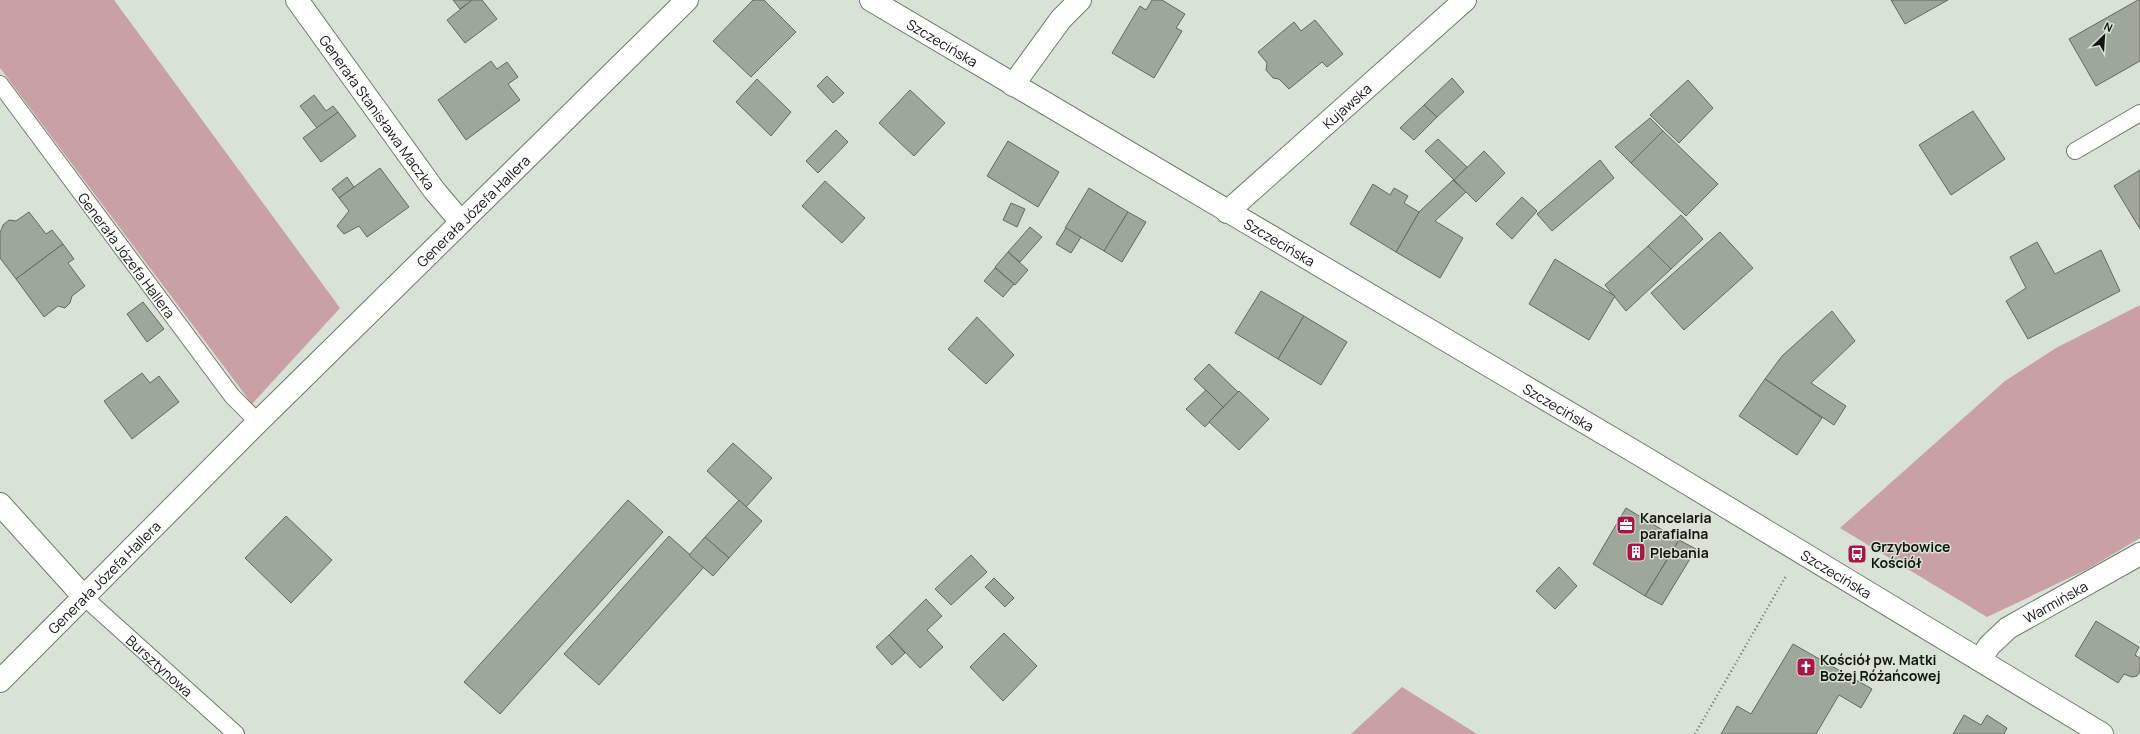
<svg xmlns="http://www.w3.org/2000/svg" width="2140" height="734" font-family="Manrope,sans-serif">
	<rect width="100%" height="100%" fill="#d8e2d5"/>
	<g fill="#c8a0a5">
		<polygon points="0,0 114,0 340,308 252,404 0,68"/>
		<polygon points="2140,305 2140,538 2088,569 1987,617 1840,528 2005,381 2056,348"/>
		<polygon points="1402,687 1477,734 1351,734"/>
	</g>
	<g fill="#9da79a" stroke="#626b5e">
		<polygon points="453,0 472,0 460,9"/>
		<polygon points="472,0 482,0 497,19 465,43 447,20"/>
		<polygon points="753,0 764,0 796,32 751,77 713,41"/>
		<polygon points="1152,0 1162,0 1185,14 1176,28 1182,31 1154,78 1112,53 1140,6 1146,10"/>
		<polygon points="1891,0 1948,0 1905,24"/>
		<polygon points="2138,0 2140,0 2140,61 2096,86 2069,39"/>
		<polygon points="1315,20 1343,54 1327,67 1322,62 1289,89 1279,79 1273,78 1266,70 1267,63 1258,52 1294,22 1301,31"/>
		<polygon points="491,61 497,69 507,62 518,77 508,84 520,100 466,140 438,100"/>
		<polygon points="827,76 844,93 833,103 817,86"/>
		<polygon points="1452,78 1464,92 1437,117 1424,105"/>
		<polygon points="757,79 791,112 771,136 736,102"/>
		<polygon points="1688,80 1713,108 1679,143 1650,115"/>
		<polygon points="910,90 945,123 914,156 879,123"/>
		<polygon points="314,95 326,111 333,106 338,112 317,128 300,106"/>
		<polygon points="1424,105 1437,117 1414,140 1400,128"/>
		<polygon points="1973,111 2005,159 1951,195 1919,145"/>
		<polygon points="338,112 356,136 321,162 303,138"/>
		<polygon points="1650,118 1663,131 1631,163 1615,147"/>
		<polygon points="836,130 848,142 818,173 806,161"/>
		<polygon points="1663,131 1718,184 1686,216 1631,163"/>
		<polygon points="1438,139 1467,167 1454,180 1425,151"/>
		<polygon points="1008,141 1059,172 1038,207 987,176"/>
		<polygon points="1484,151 1505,173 1476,202 1454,180"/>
		<polygon points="1600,160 1614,178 1552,231 1537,214"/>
		<polygon points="380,168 409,207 367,237 359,226 344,234 337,226 349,211 339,198"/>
		<polygon points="2140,170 2140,229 2114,186"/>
		<polygon points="347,177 354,187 339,198 332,189"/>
		<polygon points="1453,180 1466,192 1435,221 1463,238 1440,278 1396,252 1419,212"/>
		<polygon points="825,181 865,218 842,243 802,206"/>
		<polygon points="1373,184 1390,195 1394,188 1408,196 1404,203 1419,212 1396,252 1350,224"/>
		<polygon points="1089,188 1128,212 1104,251 1065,228"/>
		<polygon points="1522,197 1537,211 1512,239 1496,224"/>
		<polygon points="1011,203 1025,209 1017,227 1003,220"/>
		<polygon points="29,212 46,234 52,230 63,244 16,279 0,258 0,233 3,225 9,220 16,221"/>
		<polygon points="1128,212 1146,222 1122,262 1104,251"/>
		<polygon points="1681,215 1703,239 1671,269 1648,246"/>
		<polygon points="1030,227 1042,237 1020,262 1008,252"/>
		<polygon points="1066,228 1081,237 1071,253 1056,244"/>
		<polygon points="1720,232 1753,268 1684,330 1651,293"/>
		<polygon points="2037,242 2055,274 2101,250 2120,291 2028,339 2006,301 2026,288 2010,257"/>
		<polygon points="63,244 74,259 68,263 85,286 72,296 70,303 65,308 58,306 44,317 16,279"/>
		<polygon points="1648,246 1671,269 1626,311 1605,285"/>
		<polygon points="1008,252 1028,270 1015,285 995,267"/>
		<polygon points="1555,259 1615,296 1589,340 1529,304"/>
		<polygon points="995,268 1014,284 1003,297 984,281"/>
		<polygon points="1261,291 1304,316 1278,359 1235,333"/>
		<polygon points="143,302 164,329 147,342 127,314"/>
		<polygon points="1832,311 1855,341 1811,383 1846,406 1834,425 1765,379 1782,356"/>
		<polygon points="1304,316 1347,342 1321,385 1278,359"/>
		<polygon points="977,317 1014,355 986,384 948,349"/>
		<polygon points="1209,364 1238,392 1223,407 1194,379"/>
		<polygon points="142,373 150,383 159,376 179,402 132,439 104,401"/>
		<polygon points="1765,379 1822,418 1797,455 1739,416"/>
		<polygon points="1206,390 1223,407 1205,427 1186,409"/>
		<polygon points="1239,391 1269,419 1239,450 1209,422"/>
		<polygon points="733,443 772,478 746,507 707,471"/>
		<polygon points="628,500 663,532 500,714 464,682"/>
		<polygon points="739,500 762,521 729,558 705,537"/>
		<polygon points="1626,508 1679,540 1645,596 1593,564"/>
		<polygon points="286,516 332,560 291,603 245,558"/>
		<polygon points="669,536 704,567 599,685 564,654"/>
		<polygon points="705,537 729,558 713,576 689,555"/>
		<polygon points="1679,540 1696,549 1662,605 1645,596"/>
		<polygon points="971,555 987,572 951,605 935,589"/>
		<polygon points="1559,567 1577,586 1555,609 1536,591"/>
		<polygon points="994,578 1014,598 1005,607 985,587"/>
		<polygon points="926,599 942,616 927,630 943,647 920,668 889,635"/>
		<polygon points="2096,621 2139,647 2135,655 2140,658 2140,671 2137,676 2132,677 2124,674 2118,683 2075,656"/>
		<polygon points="1004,633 1037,666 1003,701 970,667"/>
		<polygon points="889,635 905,653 892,665 876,647"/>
		<polygon points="1793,644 1872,689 1861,708 1839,695 1816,734 1721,734 1737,706 1751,714"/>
		<polygon points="1964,715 1981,725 1987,715 2007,728 2004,734 1953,734"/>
	</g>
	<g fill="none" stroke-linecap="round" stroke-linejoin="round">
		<g stroke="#70796d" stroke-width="18">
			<g id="service">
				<path id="s1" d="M0,84l232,312 26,26"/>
				<polyline points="2075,151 2140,113"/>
				<path id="s2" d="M84,597l152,137"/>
			</g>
		</g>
		<g stroke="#70796d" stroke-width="24">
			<g id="minor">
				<path id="s3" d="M297,0l137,190 27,32"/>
				<path id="s4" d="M871,0l771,456 460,278"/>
				<polyline points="1013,85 1061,19 1080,0"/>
				<path id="s5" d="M1227,212l238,-212"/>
				<polyline points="0,504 84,597"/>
				<path id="s6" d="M1980,660l9,-14 19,-18 132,-74"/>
				<path id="s7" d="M0,681l258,-259 429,-422"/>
			</g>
		</g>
		<polyline stroke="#6c726a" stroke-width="2.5" stroke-dasharray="1 3" stroke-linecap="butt" points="1695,734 1786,576"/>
		<use href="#service" stroke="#fff" stroke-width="16"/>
		<use href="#minor" stroke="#fff" stroke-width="22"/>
	</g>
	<defs>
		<g id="office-square" transform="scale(1)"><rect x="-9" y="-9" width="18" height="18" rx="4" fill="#aa1546" stroke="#d8e2d5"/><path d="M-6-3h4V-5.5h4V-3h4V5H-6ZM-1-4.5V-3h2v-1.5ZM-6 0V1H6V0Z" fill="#fff"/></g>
		<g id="building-square" transform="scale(1)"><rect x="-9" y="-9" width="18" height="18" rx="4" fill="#aa1546" stroke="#d8e2d5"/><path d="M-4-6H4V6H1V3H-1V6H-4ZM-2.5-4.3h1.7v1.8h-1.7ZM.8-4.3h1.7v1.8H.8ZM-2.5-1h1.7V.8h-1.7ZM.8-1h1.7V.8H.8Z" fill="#fff"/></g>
		<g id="bus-square" transform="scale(1)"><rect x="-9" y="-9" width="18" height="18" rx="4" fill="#aa1546" stroke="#d8e2d5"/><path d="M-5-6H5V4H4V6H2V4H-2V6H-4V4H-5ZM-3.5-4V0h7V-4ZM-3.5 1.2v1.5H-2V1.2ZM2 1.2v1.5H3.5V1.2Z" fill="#fff"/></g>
		<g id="church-square" transform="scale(1)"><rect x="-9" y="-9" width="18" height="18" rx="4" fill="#aa1546" stroke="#d8e2d5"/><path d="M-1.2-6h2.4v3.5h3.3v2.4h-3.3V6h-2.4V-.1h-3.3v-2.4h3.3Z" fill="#fff"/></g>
	</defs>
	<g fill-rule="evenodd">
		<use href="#office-square" x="1626" y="525"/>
		<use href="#building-square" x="1636" y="552"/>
		<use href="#bus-square" x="1857" y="554"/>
		<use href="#church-square" x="1806" y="667"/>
	</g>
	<g text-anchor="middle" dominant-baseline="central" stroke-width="3" stroke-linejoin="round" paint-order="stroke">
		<g font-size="14" fill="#111410" stroke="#d8e2d5">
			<text stroke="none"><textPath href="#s4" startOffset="83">Szczecińska</textPath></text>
			<text stroke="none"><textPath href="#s5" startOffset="160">Kujawska</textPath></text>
			<text stroke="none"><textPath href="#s3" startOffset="138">Generała Stanisława Maczka</textPath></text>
			<text stroke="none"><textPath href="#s7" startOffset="667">Generała Józefa Hallera</textPath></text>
			<text stroke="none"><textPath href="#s4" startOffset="475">Szczecińska</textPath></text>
			<text stroke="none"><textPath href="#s1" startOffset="213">Generała Józefa Hallera</textPath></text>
			<text stroke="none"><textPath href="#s4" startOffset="799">Szczecińska</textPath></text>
			<text stroke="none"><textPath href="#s4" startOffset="1123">Szczecińska</textPath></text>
			<text stroke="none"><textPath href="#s7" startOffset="147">Generała Józefa Hallera</textPath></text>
			<text stroke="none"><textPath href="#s6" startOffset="97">Warmińska</textPath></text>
			<text stroke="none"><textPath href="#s2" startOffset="102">Bursztynowa</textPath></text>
		</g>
		<g font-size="14" font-weight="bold" fill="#111410" stroke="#d8e2d5" text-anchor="start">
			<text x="1640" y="517">Kancelaria<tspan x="1640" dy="16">parafialna</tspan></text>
			<text x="1871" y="546">Grzybowice<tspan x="1871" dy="16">Kościół</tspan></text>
			<text x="1650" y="552">Plebania</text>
			<text x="1820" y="659">Kościół pw. Matki<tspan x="1820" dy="16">Bożej Różańcowej</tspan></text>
		</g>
	</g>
	<g transform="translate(2104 36) rotate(25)" stroke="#d8e2d5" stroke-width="3" paint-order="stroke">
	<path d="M0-3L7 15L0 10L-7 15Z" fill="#111410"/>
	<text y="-6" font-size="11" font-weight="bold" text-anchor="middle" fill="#111410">N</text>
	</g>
</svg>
